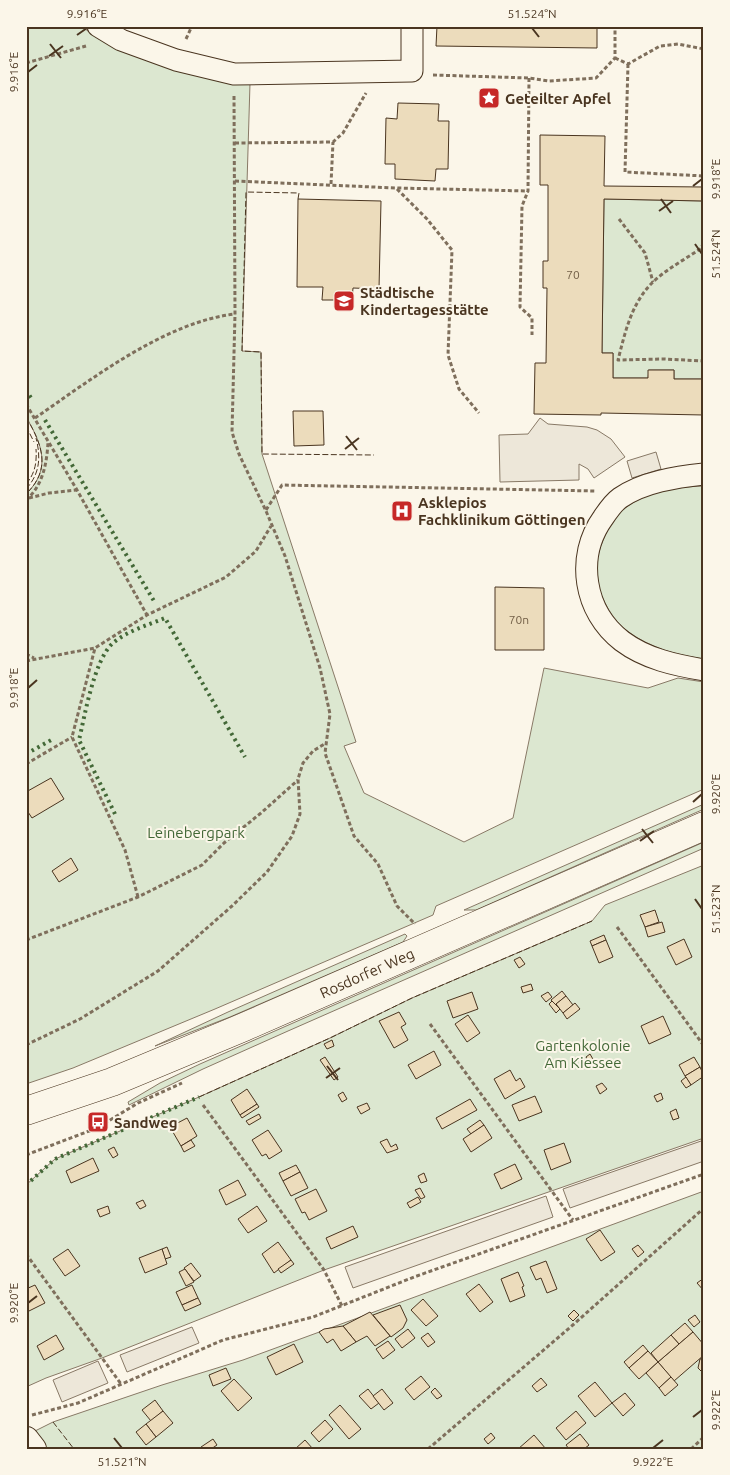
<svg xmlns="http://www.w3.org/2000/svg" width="730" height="1475" font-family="Ubuntu,sans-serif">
	<rect width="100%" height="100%" fill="#fbf6e9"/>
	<g fill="#dce7d0" stroke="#887966">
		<path d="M26,26h55l18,13 151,44 -8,268 19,1 1,102 94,288 -12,4 20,47 100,49 49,-24 31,-150 104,20 30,-10 26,4v107l-268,117 -3,9 -218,94 -142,59 -47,16v-590c26,-25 16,-50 0,-77z"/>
		<polygon points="604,199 704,201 704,379 674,379 674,370 649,370 648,378 613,378 613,353 602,353"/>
		<path d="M703,486l1,2v171c-28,-4 -55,-11 -78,-29 -16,-13 -30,-39 -30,-60 0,-18 13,-50 28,-61 22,-18 52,-22 79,-23z"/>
		<polygon points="704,804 704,809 476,910 464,910"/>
		<polygon points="704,842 704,848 288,1031 203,1069 129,1105 128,1102 160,1083 200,1064"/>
		<polygon points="704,865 704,1138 324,1270 102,1358 46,1378 26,1387 26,1185 55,1159 199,1097 330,1038 412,998 592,921 605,905"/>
		<polygon points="405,934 407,936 403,942 230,1017 155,1046 228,1012"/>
		<polygon points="704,1191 704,1449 47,1449 33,1432 53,1422 162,1385 243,1360"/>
	</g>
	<g fill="#ede7d9" stroke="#887966">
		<polygon points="540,418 548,424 587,427 597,430 611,439 625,457 594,478 588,469 579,464 579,480 500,482 499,435 528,434"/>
		<polygon points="656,452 661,469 632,478 627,461"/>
		<polygon points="704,1140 704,1161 570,1208 563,1189"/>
		<polygon points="546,1196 553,1217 353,1288 345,1267"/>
		<polygon points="192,1327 199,1343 127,1372 120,1355"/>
		<polygon points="98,1361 108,1383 62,1402 53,1380"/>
	</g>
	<g fill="#ecdcbc" stroke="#4a3520">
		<polygon points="437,26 597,26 597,48 436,46"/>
		<polygon points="398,103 439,104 438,121 449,121 448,169 436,169 435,181 395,179 395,164 385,164 386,118 397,119"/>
		<polygon points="540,135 605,136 604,186 704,187 704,201 604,199 602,353 613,353 613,378 648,378 648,370 674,370 674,379 704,379 704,415 601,413 601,415 534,414 535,363 546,363 547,288 543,288 543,261 548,261 548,185 540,185"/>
		<polygon points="298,199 381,201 379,289 353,288 352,300 322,300 323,287 297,287"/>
		<polygon points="293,411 323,411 324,445 294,446"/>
		<polygon points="495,587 544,588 544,650 495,650"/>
		<polygon points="51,778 64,799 32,818 26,809 26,792"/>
		<polygon points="71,858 78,870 59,882 52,871"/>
		<polygon points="655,910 659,922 645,927 640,915"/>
		<polygon points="662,922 665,932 648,937 645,927"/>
		<polygon points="604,935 606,940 592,946 590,941"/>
		<polygon points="684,939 692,957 676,965 667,947"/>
		<polygon points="606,940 613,957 599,963 592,946"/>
		<polygon points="520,957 525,964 519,968 514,960"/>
		<polygon points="531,984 533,990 523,993 521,987"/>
		<polygon points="562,991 566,996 555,1005 551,1000"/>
		<polygon points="472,992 478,1009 453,1018 447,1001"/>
		<polygon points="548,992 552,997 546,1002 541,996"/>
		<polygon points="566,996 573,1005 563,1013 556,1004"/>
		<polygon points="552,1001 560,1009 556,1013 549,1004"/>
		<polygon points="575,1003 580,1009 567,1019 563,1013"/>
		<polygon points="399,1012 406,1024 401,1027 408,1040 394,1048 379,1021"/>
		<polygon points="468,1015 480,1033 467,1042 455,1024"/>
		<polygon points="663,1016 671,1034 649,1044 641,1026"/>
		<polygon points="332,1040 334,1046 327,1049 324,1044"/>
		<polygon points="434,1051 441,1065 416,1079 408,1065"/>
		<polygon points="590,1054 594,1061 590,1064 586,1057"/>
		<polygon points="325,1057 338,1077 334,1080 320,1060"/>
		<polygon points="694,1057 700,1067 685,1076 679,1065"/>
		<polygon points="700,1067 704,1076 691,1085 685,1076"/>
		<polygon points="510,1070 516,1081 520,1078 525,1087 505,1099 494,1079"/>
		<polygon points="686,1077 691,1085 686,1088 681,1081"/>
		<polygon points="602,1083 607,1089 600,1094 596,1086"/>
		<polygon points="247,1089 257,1104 240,1115 231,1100"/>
		<polygon points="343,1092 347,1099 342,1102 338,1095"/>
		<polygon points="661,1093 663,1099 657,1102 654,1096"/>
		<polygon points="535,1096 542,1112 519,1121 512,1105"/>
		<polygon points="470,1099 477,1110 442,1129 436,1118"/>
		<polygon points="367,1103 370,1109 361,1114 357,1107"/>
		<polygon points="257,1104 259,1107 242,1118 240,1115"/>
		<polygon points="676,1109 679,1118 673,1120 670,1112"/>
		<polygon points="259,1114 261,1118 249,1125 246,1121"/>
		<polygon points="187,1118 197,1136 181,1146 170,1127"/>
		<polygon points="480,1120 484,1125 471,1134 467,1129"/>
		<polygon points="484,1125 492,1138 471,1152 463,1139"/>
		<polygon points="268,1130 282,1151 269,1159 266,1154 262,1156 252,1140"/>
		<polygon points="387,1139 391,1147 396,1144 398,1149 387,1153 380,1142"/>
		<polygon points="191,1140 195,1146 184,1152 181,1146"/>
		<polygon points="564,1143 571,1162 551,1170 544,1150"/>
		<polygon points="114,1147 118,1155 113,1158 108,1150"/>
		<polygon points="93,1158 99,1171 71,1183 66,1171"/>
		<polygon points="515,1164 522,1179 501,1189 494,1174"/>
		<polygon points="296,1165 300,1172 283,1181 279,1173"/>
		<polygon points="300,1172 308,1188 291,1196 283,1181"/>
		<polygon points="424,1173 427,1181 421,1183 418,1176"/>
		<polygon points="238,1180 246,1195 226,1205 219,1190"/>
		<polygon points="420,1188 425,1197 421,1199 415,1190"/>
		<polygon points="316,1189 327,1211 309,1220 305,1212 302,1213 295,1199"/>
		<polygon points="418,1197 421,1202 410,1208 407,1203"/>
		<polygon points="143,1200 146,1206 140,1209 136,1203"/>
		<polygon points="108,1206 110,1213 100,1217 97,1210"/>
		<polygon points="257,1206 267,1221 248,1233 238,1219"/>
		<polygon points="353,1226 358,1237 331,1249 326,1238"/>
		<polygon points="600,1230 615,1252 601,1261 586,1239"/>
		<polygon points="278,1242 291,1260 274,1273 262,1254"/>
		<polygon points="638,1245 644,1252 638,1257 632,1249"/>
		<polygon points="167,1247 171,1257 165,1259 162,1249"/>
		<polygon points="68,1249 80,1266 65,1276 53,1259"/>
		<polygon points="162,1249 167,1264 145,1273 139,1258"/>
		<polygon points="291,1260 294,1264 281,1273 278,1269"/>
		<polygon points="546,1261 557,1289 547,1293 541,1278 536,1280 530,1267"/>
		<polygon points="191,1263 201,1276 194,1281 184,1268"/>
		<polygon points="185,1269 194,1282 186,1286 179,1272"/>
		<polygon points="518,1272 524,1286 522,1287 525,1296 510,1302 501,1279"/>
		<polygon points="704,1278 704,1291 697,1283"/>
		<polygon points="479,1284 493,1302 480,1312 466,1294"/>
		<polygon points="35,1285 45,1303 29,1311 26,1307 26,1289"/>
		<polygon points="192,1285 198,1298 182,1305 176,1292"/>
		<polygon points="198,1298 201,1304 185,1311 182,1305"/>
		<polygon points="423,1299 438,1316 426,1326 411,1310"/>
		<polygon points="400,1305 407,1320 403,1328 391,1337 373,1315"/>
		<polygon points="574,1310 579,1315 573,1321 568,1316"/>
		<polygon points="370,1312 390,1336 375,1346 367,1336 356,1342 343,1326"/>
		<polygon points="695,1315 700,1322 694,1327 688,1320"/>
		<polygon points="685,1323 693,1332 679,1344 671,1335"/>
		<polygon points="343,1326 356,1342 341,1351 333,1339 327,1343 319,1332 324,1329"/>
		<polygon points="408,1329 415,1338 402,1348 395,1339"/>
		<polygon points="693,1332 704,1345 704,1355 674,1381 658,1362"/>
		<polygon points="428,1333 435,1342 428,1347 421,1338"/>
		<polygon points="56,1335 64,1349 44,1360 37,1346"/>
		<polygon points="671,1335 679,1344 658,1362 651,1353"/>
		<polygon points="388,1341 395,1350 383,1359 376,1349"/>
		<polygon points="294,1344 303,1362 276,1375 267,1357"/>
		<polygon points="643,1345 648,1351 629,1368 624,1362"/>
		<polygon points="648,1351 658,1362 639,1379 629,1368"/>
		<polygon points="704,1358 704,1374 698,1368 700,1359"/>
		<polygon points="658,1362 671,1377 659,1388 646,1373"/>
		<polygon points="226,1368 231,1379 213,1386 209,1375"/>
		<polygon points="421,1376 430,1387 414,1400 405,1389"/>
		<polygon points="671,1377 678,1385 665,1396 659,1388"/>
		<polygon points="541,1378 547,1385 537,1392 532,1386"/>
		<polygon points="234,1379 252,1398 238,1411 221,1391"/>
		<polygon points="595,1382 612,1403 595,1417 578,1396"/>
		<polygon points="435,1388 442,1396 437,1399 431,1392"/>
		<polygon points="368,1389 379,1403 371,1409 359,1396"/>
		<polygon points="382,1389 393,1403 384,1410 373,1396"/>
		<polygon points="625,1393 635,1405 623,1416 612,1403"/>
		<polygon points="155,1400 163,1411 151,1421 142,1410"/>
		<polygon points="340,1405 361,1429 349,1439 329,1415"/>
		<polygon points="163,1411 173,1423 156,1437 146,1424"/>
		<polygon points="576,1411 586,1423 566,1440 556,1428"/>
		<polygon points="325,1420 333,1429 319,1442 311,1433"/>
		<polygon points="146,1424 156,1437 146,1445 136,1432"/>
		<polygon points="491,1433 495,1438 488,1444 484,1439"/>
		<polygon points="580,1434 589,1445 584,1449 569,1449 566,1445"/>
		<polygon points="534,1435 546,1449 518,1449"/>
		<polygon points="213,1439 217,1445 211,1449 202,1449 201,1447"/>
		<polygon points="305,1440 313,1449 295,1449"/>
	</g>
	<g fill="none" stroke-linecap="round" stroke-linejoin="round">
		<g stroke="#4a3520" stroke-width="23">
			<g id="minor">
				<polyline points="98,26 121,40 176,60 234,74 412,71 412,26"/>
				<path d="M704,474c-28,3 -61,8 -84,24 -7,5 -13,14 -17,20 -28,39 -19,94 19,123 24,18 53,24 82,29"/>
			</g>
		</g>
		<g stroke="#4a3520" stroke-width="28">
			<polyline id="tertiary" points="26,1440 33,1449"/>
		</g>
		<g stroke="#4a3520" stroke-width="29">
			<polyline id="secondary" points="26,1111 112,1082 244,1027 704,826"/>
		</g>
		<g stroke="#7f6f5c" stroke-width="3" stroke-dasharray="4 2.5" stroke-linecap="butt">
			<polyline points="186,39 192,26"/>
			<polyline points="615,58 628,64 660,46 678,44 704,49"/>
			<polyline points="26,63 86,46"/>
			<polyline points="628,64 625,172 704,176"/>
			<polyline points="433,75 529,78 549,81 596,78 615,58 615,26"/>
			<polyline points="529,78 528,191 522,206 520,307 532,318 532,335"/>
			<polyline points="234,96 235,314 232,432 239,454 266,511 285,556 320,668 330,714 325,753 354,836 378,864 397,906 415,924"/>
			<polyline points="235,143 333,142 343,133 366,93"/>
			<polyline points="235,181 396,188 528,191"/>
			<polyline points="331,184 333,142"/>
			<polyline points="397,189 427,219 452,250 448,355 459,389 479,413"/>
			<polyline points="619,219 645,253 653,282"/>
			<path d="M704,243l-4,6c-16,11 -35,21 -48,34 -21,21 -27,50 -34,77l46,-1 40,2"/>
			<polyline points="26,404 77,490 147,615"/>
			<path d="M35,418c57,-39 130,-96 200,-104"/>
			<polyline points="29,498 49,493 77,490"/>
			<path d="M26,500c17,-14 21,-38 22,-58"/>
			<polyline points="266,510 282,485 595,491"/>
			<polyline points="26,654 34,658"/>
			<polyline points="26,661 95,648"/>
			<polyline points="26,764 72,737"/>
			<polyline points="138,897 125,850 72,737 95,648 147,615 226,577 256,551 271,526"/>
			<polyline points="617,927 704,1046"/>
			<polyline points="26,940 138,897 202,865 224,843 261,813 298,780"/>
			<polyline points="430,1024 573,1220"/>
			<polyline points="26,1045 80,1019 158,971 232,906 267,872 292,836 300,814 298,779 303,763 313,751 326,743"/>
			<polyline points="203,1105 324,1270 342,1306"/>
			<polyline points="26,1155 97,1128 138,1103 182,1083"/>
			<polyline points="26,1254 121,1384"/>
			<polyline points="32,1415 78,1403 223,1340 313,1317 414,1277 704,1174"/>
			<polyline points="428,1449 574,1324 704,1208"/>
			<polyline points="691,1449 704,1437"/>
		</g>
		<use href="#minor" stroke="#fbf6e9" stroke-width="21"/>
		<use href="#tertiary" stroke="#fbf6e9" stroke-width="26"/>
		<use href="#secondary" stroke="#fbf6e9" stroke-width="28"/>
		<g stroke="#436837" stroke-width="4" stroke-dasharray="2.5 4" stroke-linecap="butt">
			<polyline points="26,390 33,401"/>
			<polyline points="45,420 154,601"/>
			<polyline points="26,754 53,739"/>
			<path d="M115,814l-36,-74c6,-25 15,-80 34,-97 14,-12 35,-18 52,-25l80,139"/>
			<polyline points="26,1185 55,1159 199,1097"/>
		</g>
		<g stroke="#4a3520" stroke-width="1" stroke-dasharray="6 2.5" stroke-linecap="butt">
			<polyline points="298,199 299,193 246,192 242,351 261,352 262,454 374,455"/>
			<path d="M26,417c16,27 26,52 0,77"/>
			<polyline points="26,426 34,442"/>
			<path d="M26,484c9,-10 11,-22 10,-35"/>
			<path d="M26,489c14,-15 15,-32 10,-51"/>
			<polyline points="199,1097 330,1038 412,998 592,921"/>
			<polyline points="53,1422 74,1449"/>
		</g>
	</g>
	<path fill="none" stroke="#4a3520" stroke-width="2" d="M532,28l7,9M77,35l10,-7M50,44l11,14M49,56l14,-10M28,72l9,-7M693,186l9,-7M661,199l10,14M659,211l14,-10M695,244l7,10M346,436l11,14M345,449l14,-11M28,688l9,-8M693,802l9,-8M642,829l11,14M640,841l14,-10M695,899l7,10M327,1066l11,14M326,1078l14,-10M28,1303l9,-7M693,1417l9,-7M114,1438l8,10M653,1448l10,-8"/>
	<defs>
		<g id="sight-square" transform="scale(1.125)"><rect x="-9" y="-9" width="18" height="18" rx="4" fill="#c62828" stroke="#fbf6e9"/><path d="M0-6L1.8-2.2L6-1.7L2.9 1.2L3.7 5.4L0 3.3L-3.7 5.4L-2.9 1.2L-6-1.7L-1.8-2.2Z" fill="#fff"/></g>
		<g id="school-square" transform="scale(1.125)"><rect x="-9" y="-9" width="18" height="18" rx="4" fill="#c62828" stroke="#fbf6e9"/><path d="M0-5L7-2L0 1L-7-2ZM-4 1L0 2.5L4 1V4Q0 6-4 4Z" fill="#fff"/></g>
		<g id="hospital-square" transform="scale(1.125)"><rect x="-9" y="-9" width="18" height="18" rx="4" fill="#c62828" stroke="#fbf6e9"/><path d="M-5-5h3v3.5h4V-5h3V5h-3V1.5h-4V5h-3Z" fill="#fff"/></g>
		<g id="bus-square" transform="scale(1.125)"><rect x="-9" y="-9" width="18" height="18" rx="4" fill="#c62828" stroke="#fbf6e9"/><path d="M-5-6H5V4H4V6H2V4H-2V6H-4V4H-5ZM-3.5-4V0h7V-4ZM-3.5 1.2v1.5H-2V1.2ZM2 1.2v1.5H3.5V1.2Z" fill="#fff"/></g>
	</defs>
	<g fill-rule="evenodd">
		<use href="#sight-square" x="489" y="98"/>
		<use href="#school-square" x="344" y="301"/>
		<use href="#hospital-square" x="402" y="511"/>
		<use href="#bus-square" x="98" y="1122"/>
	</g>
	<g text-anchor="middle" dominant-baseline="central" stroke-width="4" stroke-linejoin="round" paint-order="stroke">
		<g font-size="12" fill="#725f47">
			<text x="573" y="274">70</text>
			<text x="519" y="619">70n</text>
		</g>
		<g font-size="15" font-weight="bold" fill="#4a3520" stroke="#fbf6e9" text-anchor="start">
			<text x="505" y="98">Geteilter Apfel</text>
			<text x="360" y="292">Städtische<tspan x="360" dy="17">Kindertagesstätte</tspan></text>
			<text x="418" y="502">Asklepios<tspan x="418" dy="17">Fachklinikum Göttingen</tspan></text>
			<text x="114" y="1122">Sandweg</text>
		</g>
		<g font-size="15" fill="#436837" stroke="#fbf6e9">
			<text x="196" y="832">Leinebergpark</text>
			<text x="583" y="1045">Gartenkolonie<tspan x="583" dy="17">Am Kiessee</tspan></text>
		</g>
		<g font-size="15" fill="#4a3520" stroke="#fbf6e9">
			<text transform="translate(367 973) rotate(-24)">Rosdorfer Weg</text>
		</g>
	</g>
	<rect width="730" height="1475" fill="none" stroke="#fbf6e9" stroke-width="55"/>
	<rect x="28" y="28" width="674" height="1420" fill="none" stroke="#4a3520" stroke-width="2"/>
	<g font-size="12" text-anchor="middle" fill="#4a3520">
		<text x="87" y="18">9.916°E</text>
		<text x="532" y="18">51.524°N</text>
		<text transform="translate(14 72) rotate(-90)" y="4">9.916°E</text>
		<text transform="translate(716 179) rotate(-90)" y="4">9.918°E</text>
		<text transform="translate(716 254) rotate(-90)" y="4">51.524°N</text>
		<text transform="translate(14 688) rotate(-90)" y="4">9.918°E</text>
		<text transform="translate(716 794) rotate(-90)" y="4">9.920°E</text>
		<text transform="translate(716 909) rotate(-90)" y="4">51.523°N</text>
		<text transform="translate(14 1303) rotate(-90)" y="4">9.920°E</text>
		<text transform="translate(716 1410) rotate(-90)" y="4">9.922°E</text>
		<text x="122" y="1466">51.521°N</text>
		<text x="653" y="1466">9.922°E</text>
	</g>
</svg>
